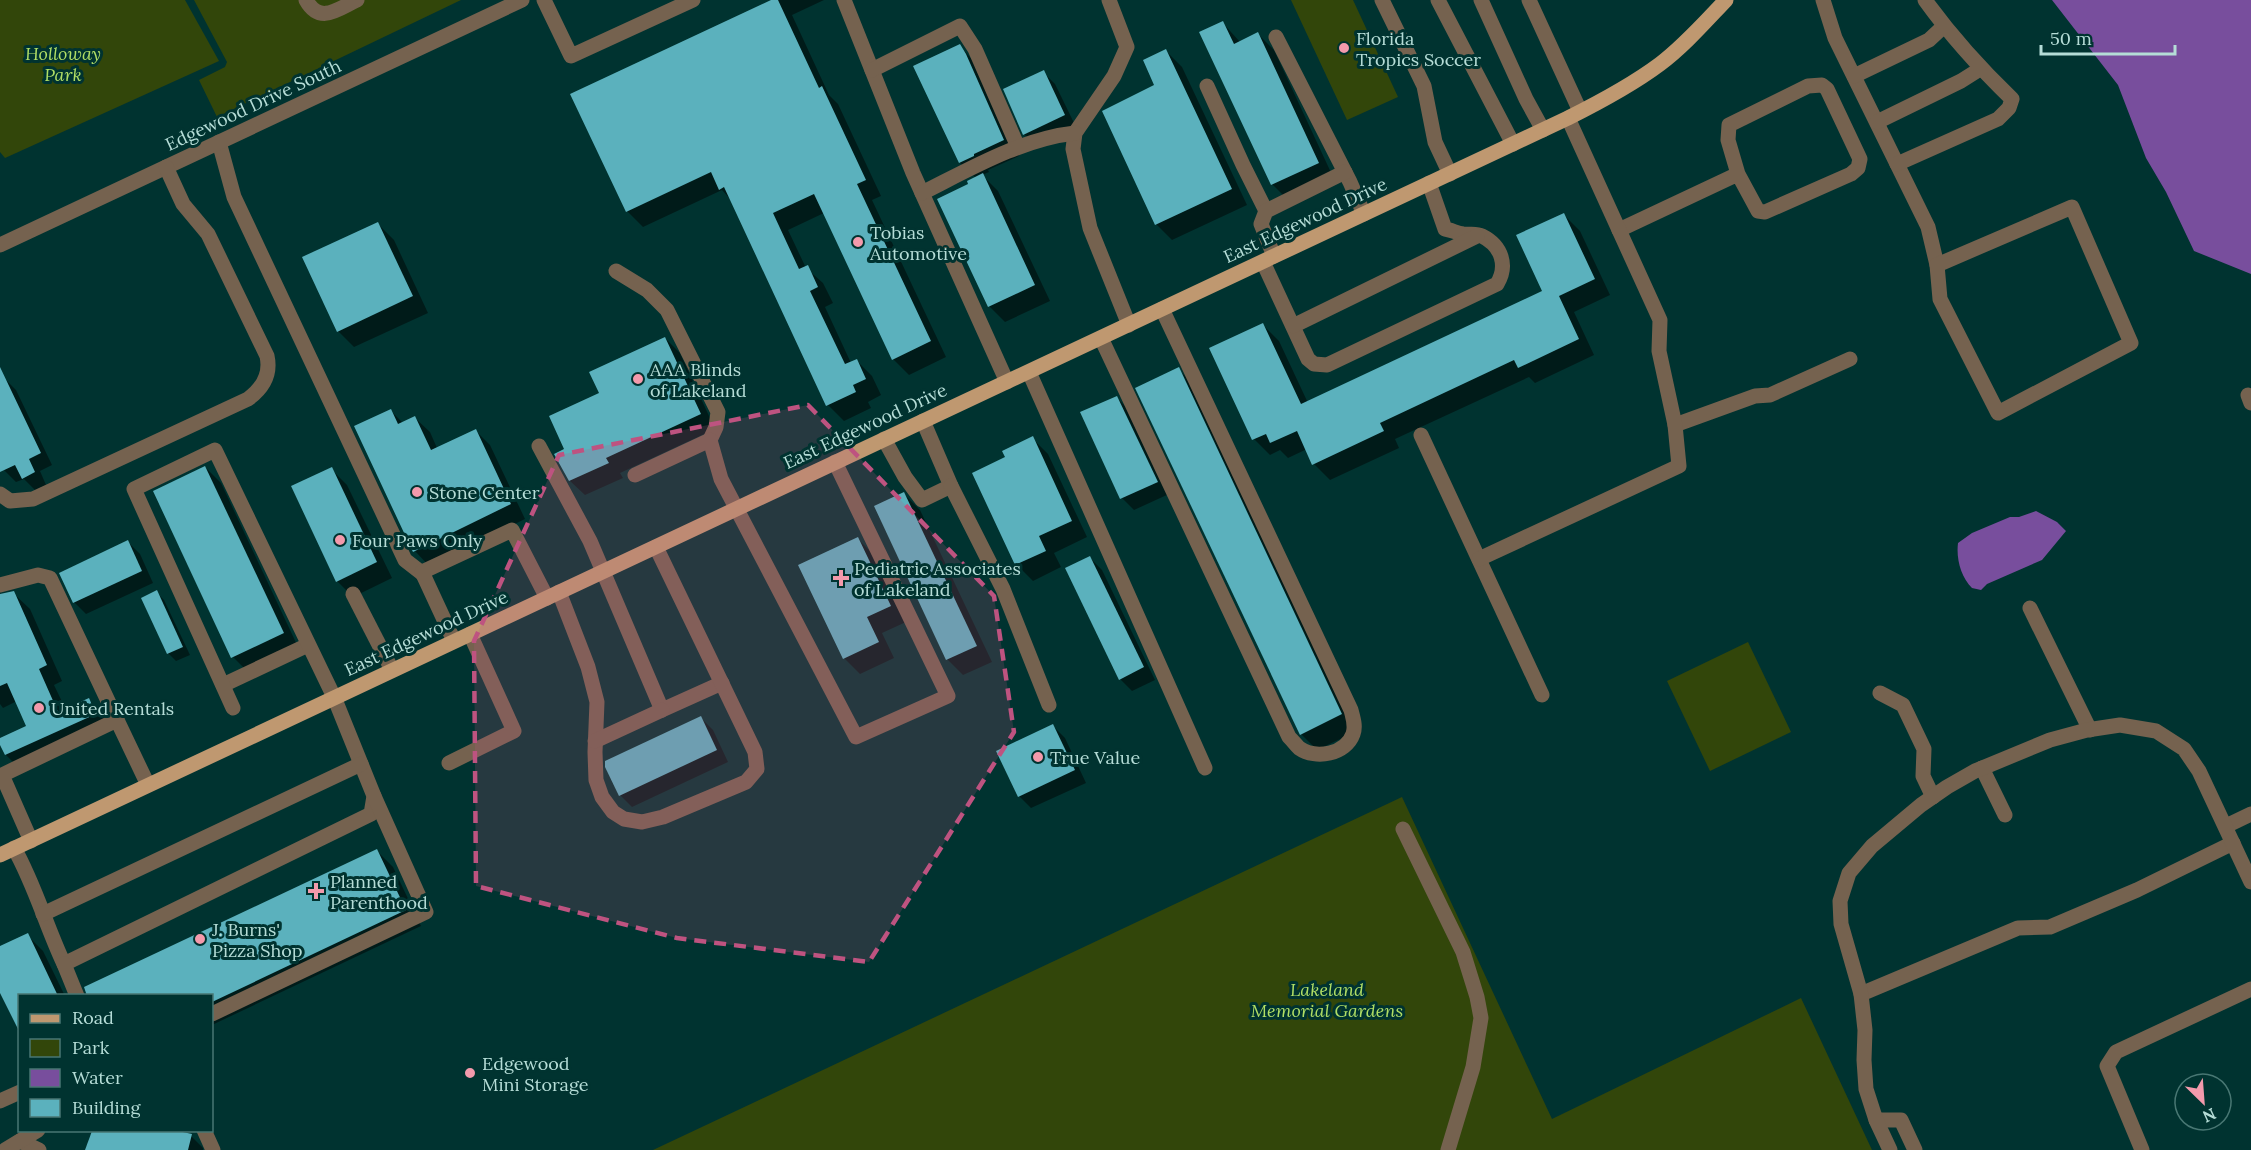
<svg xmlns="http://www.w3.org/2000/svg" width="2251" height="1150" font-family="Lora,serif">
	<rect width="100%" height="100%" fill="#003330"/>
	<g fill="#32460a">
		<polygon points="0,0 185,0 219,61 5,158 0,152"/>
		<polygon points="194,0 461,0 217,117 199,80 225,67 227,62"/>
		<polygon points="1291,0 1353,0 1398,97 1347,120"/>
		<polygon points="1748,642 1791,732 1710,771 1667,681"/>
		<polygon points="1402,797 1552,1119 1801,998 1872,1150 653,1150"/>
	</g>
	<g fill="#784e9d">
		<polygon points="2052,0 2251,0 2251,274 2194,251 2166,192 2146,158 2118,85"/>
		<path d="M2036,511l21,11 9,9 -24,29 -55,24 -6,6 -9,-2c-11,-11 -16,-29 -14,-45l14,-10 38,-16h9z"/>
	</g>
	<g fill="#0007">
		<polygon points="775,0 824,0 792,15 829,95 838,104 881,196 872,200 946,357 909,375 893,359 824,213 788,230 806,268 823,283 833,303 825,307 851,363 856,360 872,376 881,395 868,402 871,408 844,421 828,405 731,200 722,190 643,227 627,211"/>
		<polygon points="1222,22 1240,42 1258,34 1274,50 1334,179 1288,200 1272,184"/>
		<polygon points="960,46 982,71 1019,156 988,170 989,172 982,175 998,191 1050,301 1005,322 989,306 970,185 976,178 960,163"/>
		<polygon points="1166,51 1182,67 1247,205 1172,240 1156,224 1156,86"/>
		<polygon points="1043,72 1055,84 1076,127 1036,146 1024,134"/>
		<polygon points="1564,215 1580,231 1610,295 1574,312 1594,355 1535,383 1529,377 1395,439 1399,448 1330,480 1314,464 1307,449 1288,458 1280,450 1270,455 1254,439 1263,325 1279,341 1308,403 1544,292"/>
		<polygon points="378,224 394,240 428,313 354,347 338,331"/>
		<polygon points="665,338 680,353 715,429 620,473 623,478 585,495 570,481 556,454 566,450 601,394"/>
		<polygon points="1178,369 1194,385 1357,731 1317,750 1301,734"/>
		<polygon points="4,378 16,390 52,465 40,471 46,485 35,490 24,479 16,482 4,470 0,463 0,380"/>
		<polygon points="1117,398 1129,410 1169,494 1134,510 1122,498"/>
		<polygon points="391,411 403,423 415,418 430,432 437,448 476,431 490,445 525,519 429,566 415,551"/>
		<polygon points="1032,438 1048,454 1087,537 1054,553 1061,567 1033,581 1017,565 974,473 1007,458"/>
		<polygon points="205,467 221,483 299,649 249,673 233,657"/>
		<polygon points="331,469 347,485 392,578 353,597 337,581"/>
		<polygon points="904,494 920,510 992,662 963,675 947,659"/>
		<polygon points="858,539 874,555 906,622 882,633 894,658 860,674 844,658"/>
		<polygon points="128,542 140,554 153,583 86,614 74,602"/>
		<polygon points="1090,558 1102,570 1155,680 1132,691 1120,679"/>
		<polygon points="156,592 164,600 190,655 176,661 168,653"/>
		<polygon points="13,593 30,609 62,681 54,685 66,710 89,700 105,716 111,730 22,771 6,755 0,741 0,739 28,726 17,701 3,708 0,704 0,596"/>
		<polygon points="701,718 713,730 728,762 632,807 620,795"/>
		<polygon points="1053,726 1065,738 1086,783 1031,808 1019,796"/>
		<polygon points="377,851 393,867 421,926 212,1025 212,996"/>
		<polygon points="27,935 43,951 65,996 20,996 0,990 0,948"/>
		<polygon points="93,1130 173,1130 191,1136 203,1148 203,1150 88,1150"/>
	</g>
	<g fill="#5bb1bd">
		<polygon points="771,0 778,0 819,88 822,86 866,180 857,184 931,341 892,360 814,194 773,213 799,269 808,265 818,287 810,291 845,364 857,359 866,379 853,385 856,392 826,406 724,187 719,190 711,172 626,212 570,94"/>
		<polygon points="1223,21 1234,44 1258,32 1319,163 1271,185 1199,32"/>
		<polygon points="960,44 966,54 1004,140 974,154 974,156 959,163 913,66"/>
		<polygon points="1166,49 1232,189 1155,225 1102,111 1154,85 1143,60"/>
		<polygon points="1044,70 1065,115 1023,135 1003,89"/>
		<polygon points="983,173 1035,285 988,307 937,199 968,184 967,181"/>
		<polygon points="1564,213 1595,279 1559,296 1579,339 1518,368 1514,360 1380,423 1384,431 1312,465 1297,431 1270,443 1266,434 1252,440 1209,348 1263,323 1301,404 1542,291 1516,235"/>
		<polygon points="378,222 413,296 337,332 302,257"/>
		<polygon points="665,337 701,414 606,458 609,463 569,481 554,454 564,449 549,416 599,393 589,372"/>
		<polygon points="0,367 41,453 29,459 35,472 22,479 15,465 0,472"/>
		<polygon points="1179,367 1342,714 1300,735 1135,388"/>
		<polygon points="1117,396 1158,482 1120,499 1080,412"/>
		<polygon points="391,409 398,424 415,416 431,450 476,429 511,504 413,552 354,426"/>
		<polygon points="1033,436 1072,521 1039,536 1046,551 1015,565 972,473 1005,457 1002,451"/>
		<polygon points="205,466 284,633 231,658 153,491"/>
		<polygon points="332,467 377,562 336,582 291,486"/>
		<polygon points="904,492 977,646 946,660 874,506"/>
		<polygon points="858,537 891,606 867,617 879,642 843,659 798,565"/>
		<polygon points="128,540 142,571 73,603 59,573"/>
		<polygon points="1090,556 1144,667 1119,680 1065,568"/>
		<polygon points="157,590 183,647 167,654 141,598"/>
		<polygon points="14,591 47,665 39,669 58,712 89,698 96,714 5,755 0,745 0,738 26,726 7,683 0,686 0,594"/>
		<polygon points="701,716 717,750 619,796 605,767 605,761"/>
		<polygon points="1053,724 1075,770 1018,797 996,751"/>
		<polygon points="377,849 406,910 212,1002 212,996 87,996 84,987"/>
		<polygon points="28,933 58,996 20,996 20,1033 0,993 0,946"/>
		<polygon points="92,1131 178,1131 192,1134 188,1150 85,1150"/>
	</g>
	<g fill="none" stroke-linecap="round" stroke-linejoin="round">
		<g stroke="#75624f" stroke-width="15">
			<path d="M306,0c14,25 32,9 51,0"/>
			<polyline points="544,0 571,56 693,0"/>
			<polyline points="844,0 913,173 1007,382"/>
			<polyline points="1109,0 1127,47 1114,76 1075,133 1073,149 1090,228 1129,325"/>
			<polyline points="1382,0 1424,86 1435,142 1450,174"/>
			<polyline points="1438,0 1513,144"/>
			<polyline points="1481,0 1526,99 1543,130"/>
			<polyline points="1529,0 1580,111"/>
			<polyline points="1823,0 1835,38 1928,227 1937,265"/>
			<polyline points="1276,37 1350,182 1364,214"/>
			<polyline points="872,70 960,26 975,49 1018,147"/>
			<polyline points="1854,76 1929,40 1944,26"/>
			<polyline points="1207,86 1243,165 1266,211"/>
			<polyline points="1877,122 1961,81 1980,69"/>
			<polyline points="219,142 234,197 405,560 423,574"/>
			<path d="M1897,164l101,-45 11,-11 3,-9c-32,-31 -61,-63 -87,-99"/>
			<path d="M922,193c48,-24 99,-54 153,-60"/>
			<polygon points="2072,207 2131,343 1998,413 1940,299 1937,265"/>
			<polyline points="1619,230 1738,174 1758,211 1765,212 1851,174 1858,168 1860,159 1827,89 1822,85 1808,86 1729,125 1728,140 1738,174"/>
			<polyline points="0,245 522,0"/>
			<polyline points="1274,256 1261,224 1266,211 1345,172"/>
			<path d="M1263,262l45,97 6,5 13,1 170,-81c11,-18 5,-38 -15,-48 -6,-3 -12,-1 -19,-2 -6,-1 -12,-4 -18,-5l-16,-46"/>
			<polyline points="616,271 647,290 667,310 718,412 716,427 710,440"/>
			<polyline points="1293,326 1477,236"/>
			<path d="M1101,338l188,399c4,4 7,8 10,11 17,12 47,6 54,-14 3,-8 0,-16 -2,-24l-189,-401"/>
			<polyline points="1029,372 1205,768"/>
			<polyline points="2248,395 2251,403"/>
			<polyline points="1675,425 1755,396 1770,395 1850,359"/>
			<polyline points="1421,435 1542,695"/>
			<polyline points="884,439 905,477 922,500 951,486 923,421"/>
			<polyline points="539,446 590,541 662,710 722,683"/>
			<polyline points="635,475 710,440 721,479 856,737 948,696 835,462"/>
			<polyline points="951,486 1003,589 1049,705"/>
			<path d="M0,494l10,7 23,-2 215,-100c15,-11 23,-25 19,-43l-59,-122 -25,-30 -17,-37"/>
			<polyline points="1479,559 1679,466 1675,425 1659,351 1660,320 1568,118"/>
			<polyline points="0,585 38,575 50,578 117,720"/>
			<polyline points="559,592 588,667 597,702 595,752 596,780 602,797 613,812 624,819 642,822 663,817 746,782 757,769 755,752 656,547"/>
			<polyline points="353,594 392,670"/>
			<polyline points="2030,608 2090,730"/>
			<polyline points="454,641 422,572 512,530 547,598"/>
			<polyline points="223,685 308,645"/>
			<polyline points="1880,693 1903,705 1924,749 1923,776 1933,797"/>
			<polyline points="595,741 662,710"/>
			<polyline points="449,763 514,731 470,634"/>
			<polyline points="1982,768 2005,815"/>
			<polyline points="2226,826 2251,814"/>
			<polyline points="1403,829 1463,952 1477,997 1481,1018 1473,1067 1448,1150"/>
			<polyline points="31,841 2,775 117,720 148,785"/>
			<path d="M14,848c21,37 32,78 50,116l307,-150 3,-18 -40,-99 -119,-247 -81,39 99,219"/>
			<polyline points="43,914 361,764"/>
			<polyline points="64,964 77,996"/>
			<polyline points="1861,994 2018,928 2050,927 2137,890 2233,843"/>
			<polyline points="212,1014 426,912 374,796"/>
			<polyline points="0,1101 20,1092"/>
			<polyline points="1876,1120 1901,1120 1915,1150"/>
			<polyline points="204,1130 213,1150"/>
			<polyline points="20,1141 39,1150"/>
			<polyline points="5,1150 38,1130"/>
			<polyline points="1890,1150 1876,1120 1866,1089 1864,1060 1865,1030 1861,994 1841,924 1840,901 1849,873 1872,846 1921,805 1947,787 1975,771 2050,740 2087,730 2120,725 2156,731 2184,749 2199,771 2251,882"/>
			<polyline points="2142,1150 2107,1066 2116,1052 2251,989"/>
		</g>
		<path stroke="#bf9870" stroke-width="15" d="M0,855l1568,-737c32,-16 64,-33 92,-54 24,-18 45,-42 66,-64"/>
	</g>
	<path fill="#be5380" fill-opacity="0.2" stroke="#be5380" stroke-width="4.5" stroke-dasharray="12 8" stroke-linejoin="round" d="M808,405l186,191 20,136 -145,230 -192,-24 -201,-52 -2,-245 85,-186z"/>
	<g fill="#f39aac" stroke="#003330" stroke-width="2">
		<circle cx="1344" cy="48" r="6"/>
		<circle cx="858" cy="242" r="6"/>
		<circle cx="638" cy="379" r="6"/>
		<circle cx="417" cy="492" r="6"/>
		<circle cx="340" cy="540" r="6"/>
		<path d="M838 569h6v6h6v6h-6v6h-6v-6h-6v-6h6z"/>
		<circle cx="39" cy="708" r="6"/>
		<circle cx="1038" cy="757" r="6"/>
		<path d="M313 882h6v6h6v6h-6v6h-6v-6h-6v-6h6z"/>
		<circle cx="200" cy="939" r="6"/>
		<circle cx="470" cy="1073" r="6"/>
	</g>
	<g text-anchor="middle" dominant-baseline="central" stroke-width="6" stroke-linejoin="round" paint-order="stroke">
		<g font-size="18" fill="#b5ddd7" stroke="#003330" text-anchor="start">
			<text x="1356" y="38">Florida<tspan x="1356" dy="21">Tropics Soccer</tspan></text>
			<text x="870" y="232">Tobias<tspan x="870" dy="21">Automotive</tspan></text>
			<text x="650" y="369">AAA Blinds<tspan x="650" dy="21">of Lakeland</tspan></text>
			<text x="429" y="492">Stone Center</text>
			<text x="352" y="540">Four Paws Only</text>
			<text x="854" y="568">Pediatric Associates<tspan x="854" dy="21">of Lakeland</tspan></text>
			<text x="51" y="708">United Rentals</text>
			<text x="1050" y="757">True Value</text>
			<text x="330" y="881">Planned<tspan x="330" dy="21">Parenthood</tspan></text>
			<text x="212" y="929">J. Burns'<tspan x="212" dy="21">Pizza Shop</tspan></text>
			<text x="482" y="1063">Edgewood<tspan x="482" dy="21">Mini Storage</tspan></text>
		</g>
		<g font-size="18" font-style="italic" fill="#b0de65" stroke="#003330">
			<text x="63" y="53">Holloway<tspan x="63" dy="21">Park</tspan></text>
			<text x="1327" y="989">Lakeland<tspan x="1327" dy="21">Memorial Gardens</tspan></text>
		</g>
		<g font-size="18" fill="#b5ddd7" stroke="#003330">
			<text transform="translate(253 105) rotate(-25)">Edgewood Drive South</text>
			<text transform="translate(1305 220) rotate(-25)">East Edgewood Drive</text>
			<text transform="translate(865 426) rotate(-25)">East Edgewood Drive</text>
			<text transform="translate(426 633) rotate(-25)">East Edgewood Drive</text>
		</g>
	</g>
	<rect x="18" y="994" width="195" height="138" fill="#003330" stroke="#487773" stroke-width="1.5"/>
	<rect x="30" y="1014" width="30" height="9" fill="#bf9870" stroke="#487773" stroke-width="1.5"/>
	<text x="72" y="1024" font-size="18" fill="#b5ddd7">Road</text>
	<rect x="30" y="1039" width="30" height="18" fill="#32460a" stroke="#487773" stroke-width="1.5"/>
	<text x="72" y="1054" font-size="18" fill="#b5ddd7">Park</text>
	<rect x="30" y="1069" width="30" height="18" fill="#784e9d" stroke="#487773" stroke-width="1.5"/>
	<text x="72" y="1084" font-size="18" fill="#b5ddd7">Water</text>
	<rect x="30" y="1099" width="30" height="18" fill="#5bb1bd" stroke="#487773" stroke-width="1.5"/>
	<text x="72" y="1114" font-size="18" fill="#b5ddd7">Building</text>
	<g transform="translate(2203 1102) rotate(155)"><circle r="28" fill="#003330" stroke="#487773" stroke-width="1.5"/>
	<path d="M0-4.5L10 22L0 15L-10 22Z" fill="#f39aac"/>
	<text y="-9" font-size="16" font-weight="bold" text-anchor="middle" fill="#b5ddd7">N</text>
	</g>
	<path d="M2041 45v9h134v-9" fill="none" stroke="#b5ddd7" stroke-width="3"/>
	<text x="2050" y="45" font-size="18" fill="#b5ddd7" stroke="#003330" stroke-width="4.5" paint-order="stroke">50 m</text>
</svg>
